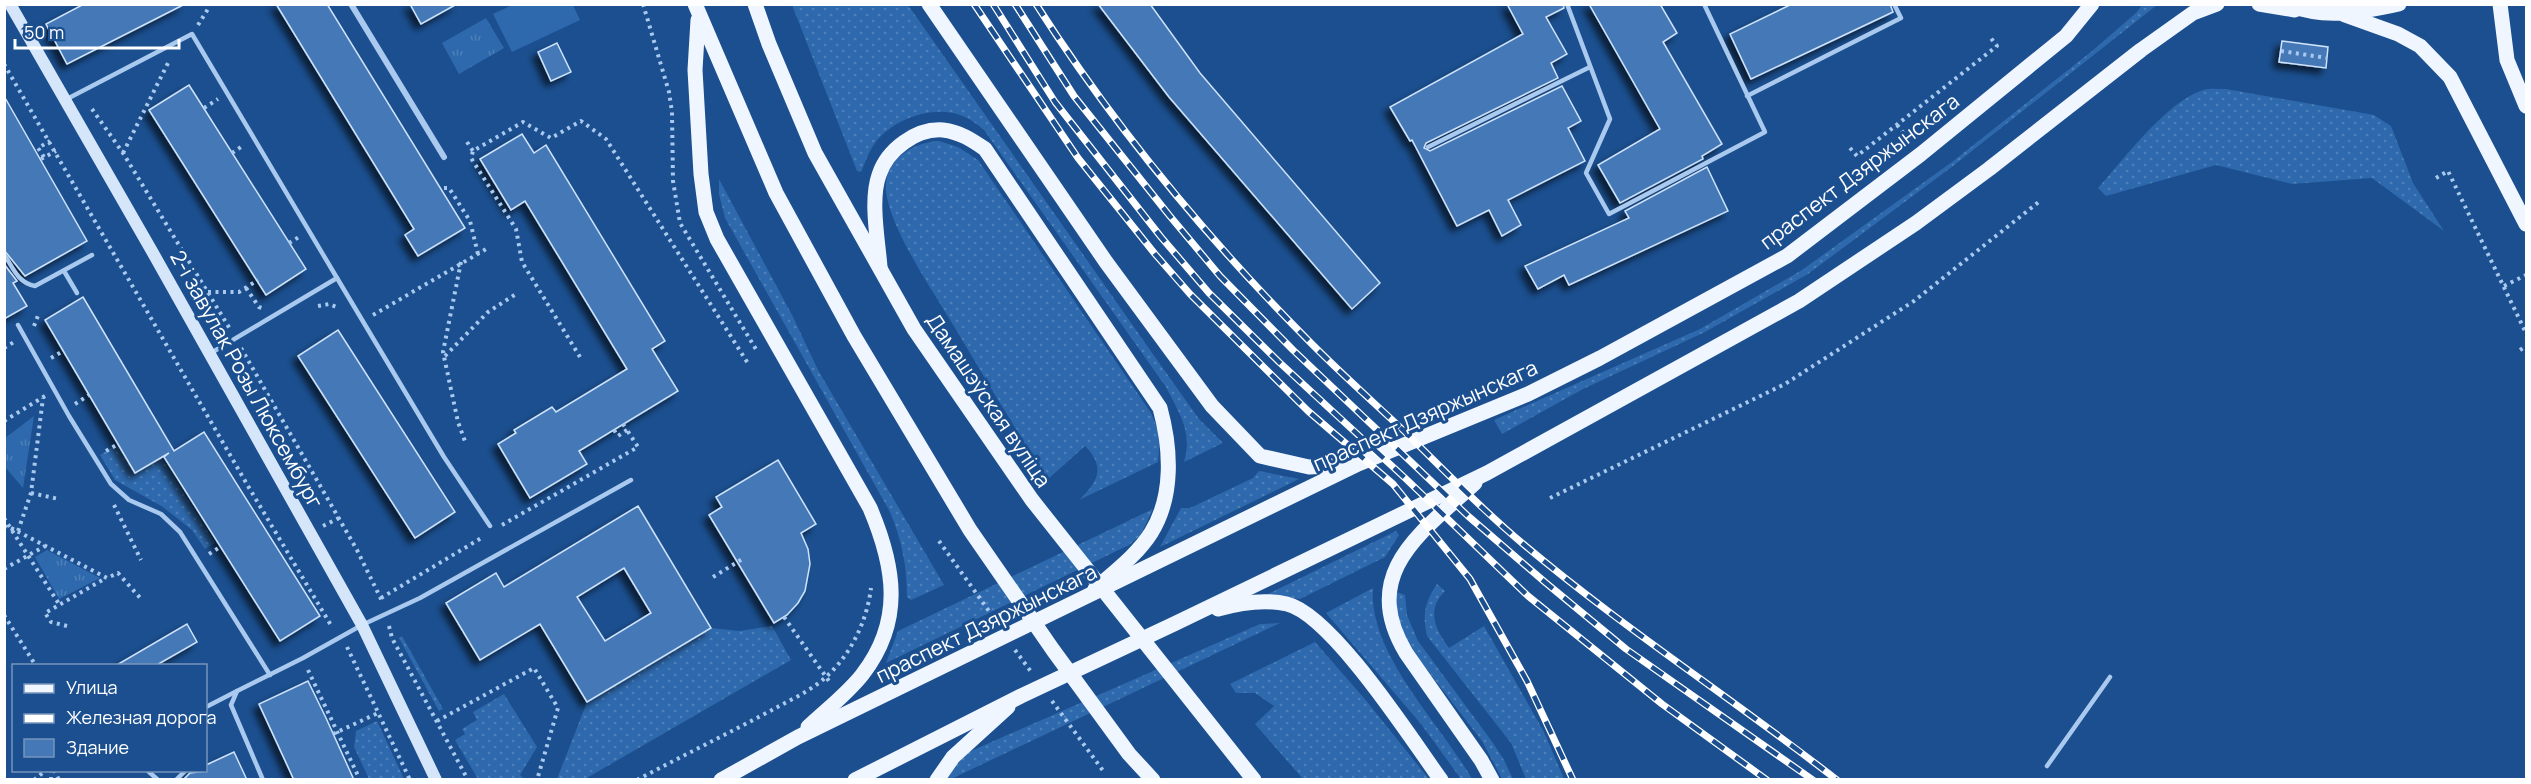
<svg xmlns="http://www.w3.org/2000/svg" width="2531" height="784" font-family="Manrope,sans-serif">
	<defs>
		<pattern id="grass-dots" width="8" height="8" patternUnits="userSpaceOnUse" patternTransform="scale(1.5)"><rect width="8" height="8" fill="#2e69ad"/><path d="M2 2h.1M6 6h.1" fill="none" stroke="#4d80b9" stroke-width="1.8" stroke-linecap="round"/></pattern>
		<pattern id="park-tufts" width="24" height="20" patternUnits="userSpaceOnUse" patternTransform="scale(1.5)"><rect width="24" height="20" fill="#2e69ad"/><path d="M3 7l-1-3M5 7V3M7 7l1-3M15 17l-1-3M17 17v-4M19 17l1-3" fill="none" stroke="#4d80b9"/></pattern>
		<filter id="shadow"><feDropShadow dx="-5.5" dy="5.5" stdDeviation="3" flood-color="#0009"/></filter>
	</defs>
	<rect width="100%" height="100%" fill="#1b4f8f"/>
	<g fill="url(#grass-dots)">
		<path d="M792,5h116l247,352 44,62 24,24 -39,19c9,-30 -5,-49 -18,-75l-182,-257c-7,-6 -15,-12 -24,-15 -28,-10 -68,5 -85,28 -6,8 -10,20 -14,29l-4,-1z"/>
		<polygon points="2142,5 2157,5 1953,166 1808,274 1705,332 1583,389 1502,434 1494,420 1700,329 1802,270 1952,162 2092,51 2136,13"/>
		<path d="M2226,89l148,26 17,11 22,57 31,48 -72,-53 -80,6 -76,-19 -110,31 -8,-8c26,-29 68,-86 105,-98 7,-2 16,-1 23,-1z"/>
		<path d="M939,141l19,6 20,13 173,253 9,22 -2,27 -79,38c19,-18 27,-33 6,-54l-38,34c-32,-52 -64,-105 -95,-157 -19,-32 -69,-104 -66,-140 2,-26 30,-41 53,-42z"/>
		<path d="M719,179l73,136 26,55 126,215 -33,15 -4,-3c0,-30 -5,-57 -17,-85l-165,-294 -6,-24z"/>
		<polygon points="118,444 136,473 162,458 215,543 205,549 192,530 163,507 115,480 100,455"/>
		<polygon points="1259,471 1299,479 1160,547 1181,508 1190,508 1253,478"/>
		<polygon points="1153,509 1140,536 1129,545 886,663 898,631"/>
		<polygon points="1396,531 1399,535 1385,557 1300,599 1268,594"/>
		<path d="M1437,584l8,7c-19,19 -10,38 4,57l35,-22 60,106 20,47h-38l-15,-36 -84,-107c-5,-22 -2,-34 10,-52z"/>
		<path d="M1373,588c-5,66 68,136 99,191h-11l-40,-55 -95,-111z"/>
		<polygon points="1397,592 1405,595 1407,615 1418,641 1493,743 1504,760 1513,779 1502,779 1482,741 1407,644 1396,611"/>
		<polygon points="1280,623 951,779 943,780 958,760 971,751 1260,624"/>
		<polygon points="772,626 791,660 585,779 557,779 587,702 711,628 739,631"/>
		<polygon points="402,636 443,709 439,711 399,638"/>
		<polygon points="1315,642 1364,698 1429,779 1303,779 1255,724 1274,706 1255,693 1236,693 1230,684"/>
		<polygon points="504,694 537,747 520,775 524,779 478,779 455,740 465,734 462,729 477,720 473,712"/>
		<polygon points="377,721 404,779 369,779 354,747 356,731"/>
	</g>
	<g fill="url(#park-tufts)">
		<polygon points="486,18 504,48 459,74 442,43"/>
		<polygon points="34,416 23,488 5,467 5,438"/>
		<polygon points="47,550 100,578 59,599 35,557"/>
	</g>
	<polygon fill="#2e69ad" points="512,5 573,5 580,20 512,52 493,14"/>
	<g fill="#4478b7" stroke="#cfe3fa" stroke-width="1.5" fill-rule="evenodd" filter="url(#shadow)">
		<polygon points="84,4 185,4 67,64 46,24"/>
		<polygon points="276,4 327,4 465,228 418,256 405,235 414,229"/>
		<polygon points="410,4 457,4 421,24"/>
		<polygon points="1098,4 1150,4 1200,73 1380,283 1352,309 1169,97"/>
		<polygon points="1507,4 1563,4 1564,8 1546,17 1567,54 1551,63 1558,78 1426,143 1424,148 1430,151 1562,86 1581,121 1568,128 1585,161 1508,200 1521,225 1502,236 1489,210 1457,226 1412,140 1410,141 1390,107 1523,34"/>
		<polygon points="1589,4 1660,4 1677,33 1663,42 1722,144 1702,156 1703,159 1620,203 1598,165 1660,129"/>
		<polygon points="1792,4 1890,4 1893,12 1751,79 1730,34"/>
		<polygon points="2282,41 2328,47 2326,68 2279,62"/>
		<polygon points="557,43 571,72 551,81 538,52"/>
		<polygon points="189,85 306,269 266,295 149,110"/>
		<polygon points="4,96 87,241 25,276 4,250"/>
		<polygon points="522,134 534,153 546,145 665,341 652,349 678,391 579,451 587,464 530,498 498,444 516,433 514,430 552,407 556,412 627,369 525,201 511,210 480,159"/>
		<polygon points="1707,167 1728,211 1569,285 1564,275 1538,289 1525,266 1629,218 1625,211"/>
		<polygon points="4,264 17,281 13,283 27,306 4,319"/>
		<polygon points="83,297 174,451 204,432 320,616 280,641 164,457 169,453 135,473 45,320"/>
		<polygon points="338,330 455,512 415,538 298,356"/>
		<polygon points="778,460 816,524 801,533 808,549 810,564 805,591 798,603 787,615 774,623 709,515 722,507 716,497"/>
		<path d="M638,506l73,122 -124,74 -47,-78 -60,36 -34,-57 50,-30 8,14zM624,568l27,45 -46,28 -28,-44z"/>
		<polygon points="187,624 197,642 155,666 115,666"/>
		<polygon points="308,681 326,718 354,780 294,780 259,704"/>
		<polygon points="234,752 247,780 183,780 190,773 206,771 206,765"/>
	</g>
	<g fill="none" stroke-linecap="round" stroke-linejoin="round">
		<g stroke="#a9c9ee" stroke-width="4" stroke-dasharray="3 4.5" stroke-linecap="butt">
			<polyline points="643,4 669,92 672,112 673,181 680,223 757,351"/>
			<polyline points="198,25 208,9 207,4"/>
			<polyline points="2281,51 2327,58"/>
			<polyline points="4,64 248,486 332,627"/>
			<polyline points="204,108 218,99"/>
			<polyline points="92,109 123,153 230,329"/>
			<polyline points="1897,125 1910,141"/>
			<polyline points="467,142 473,151"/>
			<polyline points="1850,148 1857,156 1997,46 1990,37"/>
			<polyline points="123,153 169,61"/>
			<polyline points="232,153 244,145"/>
			<polyline points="44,157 38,148 50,141"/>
			<polyline points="41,159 56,151"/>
			<polyline points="2436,178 2448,171 2526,333"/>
			<polyline points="444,188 449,188 470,221 478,254"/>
			<polyline points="289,243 299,237"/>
			<polyline points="461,262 443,352 458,422 466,444"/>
			<polyline points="2504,286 2526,275"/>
			<polyline points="246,288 259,307 262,308"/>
			<polyline points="208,292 239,292 258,280"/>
			<polyline points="318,306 329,304 339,308"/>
			<polyline points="373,315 488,248"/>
			<polyline points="34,326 39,313"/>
			<polyline points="4,348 14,342"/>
			<polyline points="241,348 357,550 382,601"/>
			<polyline points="2520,350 2526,346"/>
			<polyline points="445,356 488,312 516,294"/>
			<polyline points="580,357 522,262 516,229 471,158 473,151 523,122 551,138 581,121 606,139 749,365"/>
			<polyline points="51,358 63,351"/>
			<polyline points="75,404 89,395"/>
			<polyline points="4,421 45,396"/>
			<polyline points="614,430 618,436 627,430 623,424"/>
			<polyline points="106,451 118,444"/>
			<polyline points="31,493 59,499"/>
			<polyline points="1550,498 1785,384 1914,301 2040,201"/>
			<polyline points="114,505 141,560"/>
			<polyline points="4,518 59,604"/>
			<polyline points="502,525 638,447 627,430"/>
			<polyline points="4,526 18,531 31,493 43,398"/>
			<polyline points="323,526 339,518"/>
			<polyline points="11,528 107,578 118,573 142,600"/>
			<polyline points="939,541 996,621"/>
			<polyline points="209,554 220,547"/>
			<polyline points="4,569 45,546"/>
			<polyline points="713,577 744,558"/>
			<polyline points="381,598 483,537"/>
			<polyline points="4,615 36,666"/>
			<polyline points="784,617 831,684"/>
			<polyline points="67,626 51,622 45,613 106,578"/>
			<polyline points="389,626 392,638 468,780"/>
			<polyline points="347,647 410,780"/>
			<polyline points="1015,650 1032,673"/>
			<polyline points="308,670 360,780"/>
			<polyline points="1052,701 1104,772"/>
			<polyline points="437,721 534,668 558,708 537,780"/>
			<polyline points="333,734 378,713"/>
			<polyline points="54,770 59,780"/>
			<polyline points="34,780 46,770"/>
			<polyline points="51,780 51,770"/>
			<path d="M637,780c45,-24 90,-46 135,-70 18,-10 39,-19 55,-34 24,-22 40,-55 44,-88"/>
		</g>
		<g stroke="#a9c9ee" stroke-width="4.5">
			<polyline points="1567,4 1610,119 1586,173 1609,214 1765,132 1704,4"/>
			<polyline points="1747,96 1901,18 1894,4"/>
			<polyline points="65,100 192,34 337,278 211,353"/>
			<polyline points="1428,147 1590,67"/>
			<path d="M4,254c9,14 14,29 31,32l57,-31"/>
			<polyline points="64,271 77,293"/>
			<polyline points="337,278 444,457 490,526"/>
			<polyline points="18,325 69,416 111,484 129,500 161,514 180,532 270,675"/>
			<polyline points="206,707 237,691"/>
			<polyline points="2047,766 2110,677"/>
			<polyline points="147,770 158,780"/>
			<polyline points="176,780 186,770"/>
			<polyline points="263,780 231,705 237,691 303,658 362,625 420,598 631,480"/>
		</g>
		<polyline stroke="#a9c9ee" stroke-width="6" points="351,4 444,157"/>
		<polyline stroke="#d6e6fa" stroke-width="12" points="10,4 153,253 362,625 436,780"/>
		<g stroke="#f0f6ff" stroke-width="15">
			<polyline points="695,4 776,193 854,336 970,530 1053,650 1129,754 1153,780"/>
			<polyline points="755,4 769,44 815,153 914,329 1032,500 1254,780"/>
			<polyline points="929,4 1106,262 1212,406 1260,456 1309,467 1349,465"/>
			<polyline points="2259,4 2295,10"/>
			<path d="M2286,4c40,16 72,8 113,0"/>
			<polyline points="2500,4 2507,60 2526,106"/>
			<polyline points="2345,15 2398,34 2420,46 2450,77 2526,224"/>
			<path d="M698,20l-3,50 6,104 5,38 11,27 153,269c25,59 34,113 -8,167 -15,19 -36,35 -54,52"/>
			<path d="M880,267c-2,-26 -10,-67 -1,-92 8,-25 37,-47 64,-45 17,2 29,10 42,19l175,259c11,40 14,88 -9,125 -14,22 -37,39 -56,56"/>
			<path d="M1475,483c-53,49 -117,90 -69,170l75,107 11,20"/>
			<path d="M1218,609c21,-6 47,-10 69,-5 45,11 125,136 154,176"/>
			<polyline points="721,780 798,737 1358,464 1528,394 1600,358 1787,256 1921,154 2066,36 2092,4"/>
			<polyline points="855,780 1021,696 1174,624 1487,473 1799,301 1916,223 1989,169 2141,50 2193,13 2217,4"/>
			<polyline points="937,780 953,757 1008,707"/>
		</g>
		<g stroke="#fff" stroke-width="7">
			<g id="rail">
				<polyline points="974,4 1078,158 1155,254 1190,294 1308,411 1393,484 1470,579 1527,681 1573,780"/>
				<polyline points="993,4 1055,102 1161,237 1209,293 1279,362 1405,478 1528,596 1662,704 1767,780"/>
				<polyline points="1015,4 1074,96 1169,215 1220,276 1293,350 1468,516 1546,583 1626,649 1813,780"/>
				<path d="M1036,4c76,119 170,233 269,333 31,32 65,62 98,93 39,38 77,78 119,113 101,85 211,156 315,237"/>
			</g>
		</g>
		<use href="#rail" stroke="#1b4f8f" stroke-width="4.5" stroke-dasharray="14" stroke-linecap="butt"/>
	</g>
	<g text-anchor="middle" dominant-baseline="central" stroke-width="6" stroke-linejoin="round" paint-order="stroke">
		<g font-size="21" fill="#fff" stroke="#1b4f8f">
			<text transform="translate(1859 171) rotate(-37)">праспект Дзяржынскага</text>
			<text transform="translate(247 379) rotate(61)">2-і завулак Розы Люксембург</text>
			<text transform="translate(989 400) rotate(56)">Дамашэўская вуліца</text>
			<text transform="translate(1425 415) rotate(-24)">праспект Дзяржынскага</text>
			<text transform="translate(986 623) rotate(-26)">праспект Дзяржынскага</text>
		</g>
	</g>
	<rect width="2531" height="784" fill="none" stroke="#ffffff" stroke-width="12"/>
	<rect x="12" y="664" width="195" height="108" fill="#1b4f8f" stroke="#7695bc" stroke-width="1.5"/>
	<rect x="24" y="684" width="30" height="9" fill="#f0f6ff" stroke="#7695bc" stroke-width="1.5"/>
	<text x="66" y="694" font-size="18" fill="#ffffff">Улица</text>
	<rect x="24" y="714" width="30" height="9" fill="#ffffff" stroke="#7695bc" stroke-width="1.5"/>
	<text x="66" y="724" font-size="18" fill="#ffffff">Железная дорога</text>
	<rect x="24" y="739" width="30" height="18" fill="#4478b7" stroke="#7695bc" stroke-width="1.5"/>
	<text x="66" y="754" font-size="18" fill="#ffffff">Здание</text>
	<path d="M15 39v9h164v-9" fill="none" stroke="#ffffff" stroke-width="3"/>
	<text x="24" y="39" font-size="18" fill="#ffffff" stroke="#1b4f8f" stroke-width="4.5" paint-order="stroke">50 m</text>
</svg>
